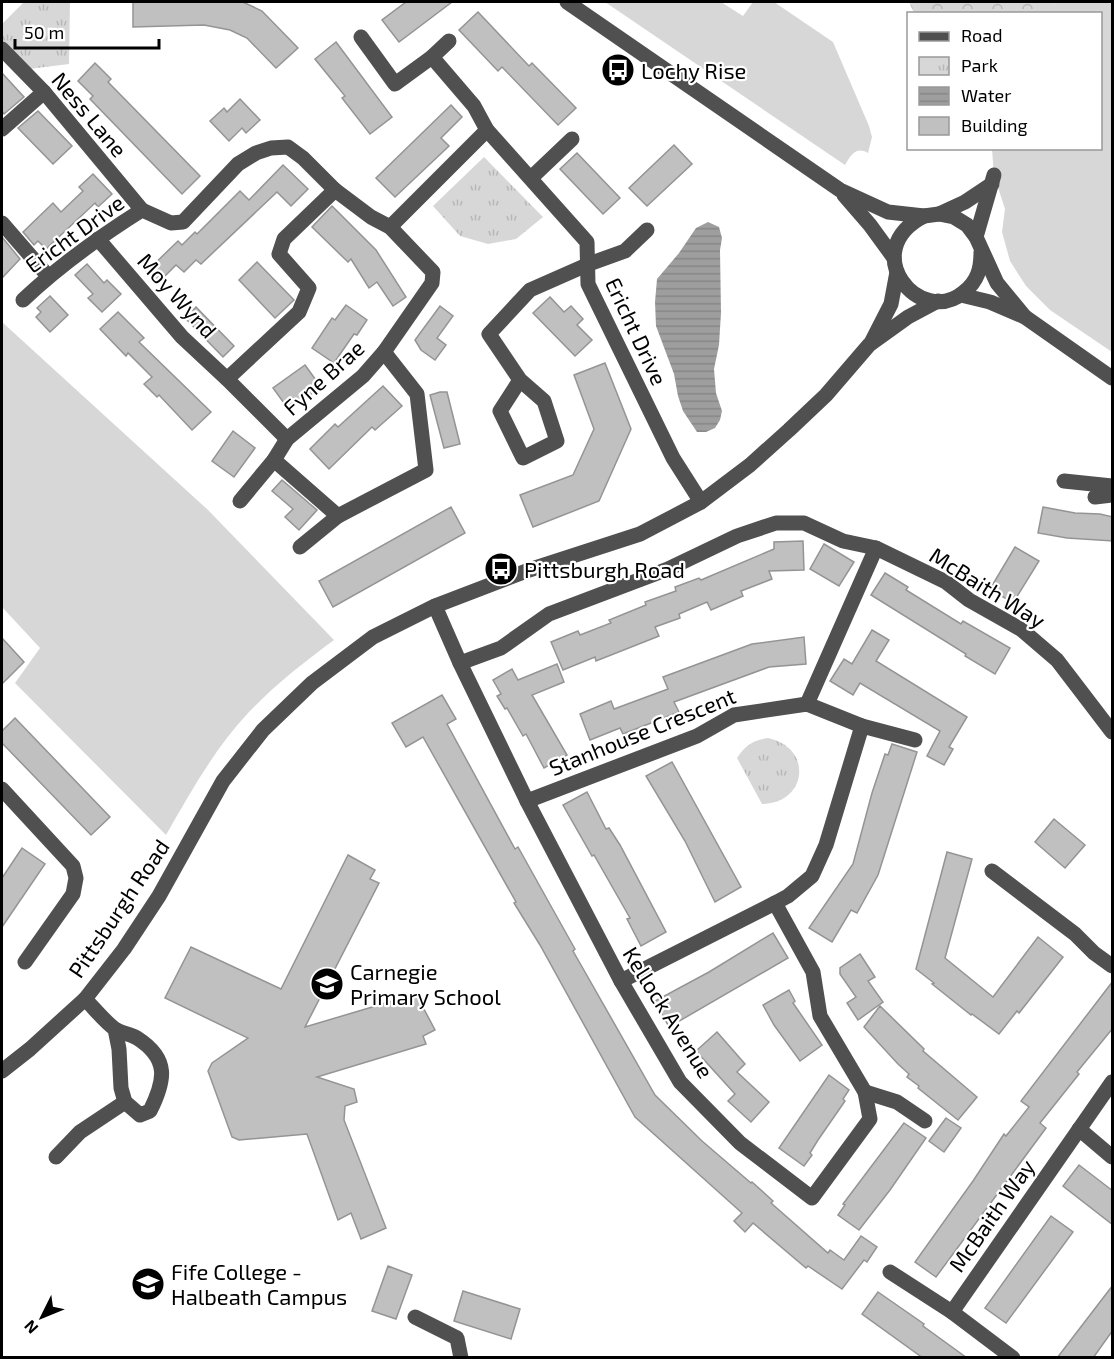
<svg xmlns="http://www.w3.org/2000/svg" width="1114" height="1359" font-family="'Exo 2',sans-serif">
	<defs>
		<pattern id="forest-crowns" width="20" height="18" patternUnits="userSpaceOnUse" patternTransform="scale(1.5)"><rect width="20" height="18" fill="#d7d7d7"/><path d="M2 6a3 3 0 1 1 6 0M12 15a3 3 0 1 1 6 0" fill="none" stroke="#b7b7b7"/></pattern>
		<pattern id="park-tufts" width="24" height="20" patternUnits="userSpaceOnUse" patternTransform="scale(1.5)"><rect width="24" height="20" fill="#d7d7d7"/><path d="M3 7l-1-3M5 7V3M7 7l1-3M15 17l-1-3M17 17v-4M19 17l1-3" fill="none" stroke="#b7b7b7"/></pattern>
		<pattern id="water-rules" width="6" height="5" patternUnits="userSpaceOnUse" patternTransform="scale(1.5)"><rect width="6" height="5" fill="#9e9e9e"/><path d="M0 2.5h6" fill="none" stroke="#868686"/></pattern>
	</defs>
	<rect width="100%" height="100%" fill="#fff"/>
	<g fill="#d7d7d7">
		<path d="M605,2h116l22,14 10,-14h21l59,40 36,84 3,11 -4,16c-12,-7 -17,2 -23,12z"/>
		<polygon points="1056,2 1110,2 1112,4 1112,352 1050,310 1026,286 1010,261 1002,232 1005,209 994,175 992,149 1100,148 1100,14 1044,13"/>
		<path d="M2,322l206,188 126,130c-30,22 -59,45 -85,72 -34,36 -59,81 -83,123l-151,-152 25,-35 -38,-41z"/>
	</g>
	<polygon fill="url(#forest-crowns)" points="909,2 1056,2 1044,14 914,13"/>
	<g fill="url(#park-tufts)">
		<polygon points="24,2 70,2 69,64 29,69 2,42 2,24"/>
		<polygon points="484,157 543,217 516,239 488,244 460,236 433,206"/>
		<path d="M768,738c45,9 40,65 -6,66l-25,-46c8,-13 17,-18 31,-20z"/>
	</g>
	<polygon fill="url(#water-rules)" points="708,222 719,227 722,238 720,250 721,313 719,345 714,369 716,393 722,411 720,420 715,428 706,432 697,432 683,411 678,396 674,374 656,326 655,302 657,279 679,253 696,228"/>
	<g fill="#c0c0c0" stroke="#949494" stroke-width="1.5">
		<polygon points="133,2 243,2 262,11 298,48 276,68 247,38 230,30 204,25 133,27"/>
		<polygon points="406,2 452,2 399,42 382,20"/>
		<polygon points="478,12 529,66 532,63 576,108 558,125 502,67 498,71 459,30"/>
		<polygon points="336,42 392,117 370,134 342,98 345,96 315,59"/>
		<polygon points="95,63 111,79 108,82 200,176 182,194 90,99 93,96 78,81"/>
		<polygon points="2,73 24,97 4,114 2,111"/>
		<polygon points="240,99 260,120 246,133 242,128 229,141 210,121 224,108 227,112"/>
		<polygon points="451,105 462,117 441,138 449,146 395,197 376,178"/>
		<polygon points="38,111 72,146 53,164 18,128"/>
		<polygon points="674,145 692,164 647,206 629,188"/>
		<polygon points="577,153 620,198 603,214 560,169"/>
		<polygon points="283,165 308,189 291,206 277,192 201,264 196,260 184,272 176,265 157,284 146,272 178,241 182,245 195,232 197,234 240,191 249,200"/>
		<polygon points="93,174 112,194 98,207 95,203 46,249 38,241 34,245 23,232 53,203 61,212 83,191 79,187"/>
		<polygon points="332,206 376,250 406,297 393,306 377,282 369,288 351,259 348,262 312,227"/>
		<polygon points="2,237 20,259 2,278"/>
		<polygon points="257,262 294,300 275,318 239,280"/>
		<polygon points="87,264 104,283 107,280 121,294 102,312 88,298 93,294 75,275"/>
		<polygon points="50,296 68,315 50,332 36,317 41,312 37,308"/>
		<polygon points="550,297 564,312 571,306 583,319 577,325 592,340 575,356 533,313"/>
		<polygon points="346,305 367,320 357,335 354,334 334,363 312,348 332,318 335,320"/>
		<polygon points="440,306 453,316 437,338 446,345 435,360 421,350 415,340"/>
		<polygon points="196,307 234,346 223,357 185,318"/>
		<polygon points="118,312 144,338 139,342 211,412 192,430 159,395 157,397 144,384 152,377 128,353 126,356 100,329"/>
		<polygon points="605,363 631,429 599,501 533,527 520,495 573,475 594,429 574,375"/>
		<polygon points="305,365 321,387 289,410 273,388"/>
		<polygon points="383,386 402,406 375,430 372,427 329,469 310,449 335,424 338,427"/>
		<polygon points="440,392 447,392 460,444 444,448 430,395"/>
		<polygon points="233,431 255,448 234,477 212,461"/>
		<polygon points="282,480 317,510 299,530 285,517 293,509 272,491"/>
		<polygon points="451,507 465,533 333,607 319,581"/>
		<polygon points="1043,507 1075,513 1100,514 1113,517 1113,541 1067,538 1038,533"/>
		<polygon points="803,541 804,570 769,571 772,579 741,591 743,596 711,610 707,602 679,614 680,618 655,627 659,636 596,661 595,657 563,670 551,642 578,631 580,635 611,623 609,620 646,605 645,602 676,591 675,587 699,578 701,580 774,549 774,542"/>
		<polygon points="824,544 854,562 839,586 810,569"/>
		<polygon points="1015,547 1039,561 1013,603 990,589"/>
		<polygon points="885,573 908,587 906,590 961,624 963,621 1010,648 995,674 965,656 966,654 871,595"/>
		<polygon points="872,630 889,640 876,661 967,717 949,747 953,749 944,765 927,756 940,731 860,683 853,695 830,681 844,659 852,664"/>
		<polygon points="804,637 806,664 769,667 674,702 679,712 623,734 620,728 590,740 580,714 611,701 614,709 668,689 663,677 752,644"/>
		<polygon points="2,638 24,662 2,684"/>
		<polygon points="557,664 564,682 532,695 567,755 544,768 526,734 523,736 507,708 505,709 497,696 501,694 493,680 512,669 518,680"/>
		<polygon points="442,695 456,719 447,724 515,849 518,847 552,908 575,949 573,951 655,1095 702,1141 751,1183 752,1182 773,1201 771,1203 828,1253 830,1250 844,1260 861,1236 877,1247 867,1262 864,1260 842,1289 808,1266 806,1268 753,1223 745,1232 734,1221 742,1213 635,1117 540,945 514,903 516,902 423,737 406,747 392,723"/>
		<polygon points="15,718 110,817 91,835 2,743 2,731"/>
		<polygon points="892,744 917,752 878,875 857,913 851,910 832,942 809,928 853,864 872,793 885,754 888,755"/>
		<polygon points="672,762 741,887 715,902 685,841 646,776"/>
		<polygon points="587,792 606,829 609,828 620,845 666,932 641,946 627,919 630,918 594,855 592,856 563,805"/>
		<polygon points="1054,819 1085,845 1065,868 1035,842"/>
		<polygon points="22,848 45,864 2,927 2,878"/>
		<polygon points="947,852 972,859 945,958 993,997 1038,937 1063,957 1019,1013 1017,1011 999,1034 972,1014 971,1015 932,984 934,983 916,969"/>
		<polygon points="348,855 375,870 370,879 379,883 305,1027 416,994 435,1030 423,1036 426,1044 317,1077 354,1089 357,1102 345,1106 344,1120 386,1228 361,1239 351,1213 338,1220 307,1134 250,1139 239,1140 232,1137 208,1071 212,1063 248,1038 165,998 191,947 281,989"/>
		<polygon points="773,933 788,958 669,1027 655,1001 709,972"/>
		<polygon points="860,954 875,977 868,981 883,1002 858,1020 847,1003 856,997 840,974 840,968"/>
		<polygon points="1113,981 1113,1028 1077,1072 1079,1074 1040,1123 1046,1128 936,1277 915,1262 973,1181 1004,1134 1006,1136 1029,1107 1021,1101"/>
		<polygon points="789,990 795,1001 793,1003 822,1045 800,1061 774,1025 763,1005"/>
		<polygon points="880,1006 924,1049 923,1051 977,1097 958,1120 918,1088 919,1086 907,1077 909,1074 898,1064 864,1027"/>
		<polygon points="717,1032 745,1064 737,1072 769,1102 751,1122 728,1101 735,1094 696,1051"/>
		<polygon points="829,1075 849,1090 843,1099 845,1101 818,1140 810,1153 812,1155 804,1166 779,1148"/>
		<polygon points="946,1118 961,1128 944,1152 929,1141"/>
		<polygon points="904,1123 926,1138 890,1190 859,1230 838,1215 845,1205 843,1204"/>
		<polygon points="1079,1165 1113,1191 1113,1225 1063,1186"/>
		<polygon points="1051,1216 1073,1232 1006,1323 985,1308"/>
		<polygon points="388,1266 412,1275 396,1319 372,1311"/>
		<polygon points="1113,1285 1113,1330 1093,1358 1057,1358"/>
		<polygon points="463,1291 520,1309 511,1339 454,1321"/>
		<polygon points="878,1292 924,1324 923,1326 967,1358 923,1358 862,1314"/>
	</g>
	<g fill="none" stroke-linecap="round" stroke-linejoin="round">
		<g stroke="#505050" stroke-width="15">
			<polyline points="567,2 840,190 888,212 924,216 939,214 954,217 967,225 976,237 997,283 1025,317"/>
			<polyline points="361,37 395,84 432,57 474,106 487,130 587,242 588,284 673,458 701,502"/>
			<polyline points="2,49 44,92 142,210"/>
			<polyline points="432,57 449,41"/>
			<polyline points="2,129 44,92"/>
			<polyline points="531,178 572,139"/>
			<polyline points="844,195 870,225 894,258"/>
			<polyline points="939,214 965,202 992,184"/>
			<path d="M924,216c-68,35 -4,113 40,76 14,-11 17,-24 17,-40"/>
			<polyline points="2,223 48,276"/>
			<polyline points="390,227 487,130"/>
			<polyline points="976,237 994,175"/>
			<polyline points="98,239 182,337 227,379 287,439"/>
			<polyline points="961,295 990,302 1025,317 1112,378"/>
			<path d="M23,300c36,-34 76,-63 119,-90l29,13 12,-1 55,-58 18,-11 15,-5 17,-1 15,11 32,32 36,27 19,10 43,45 -1,11 -48,69 -21,24 -76,63 -13,21 -34,41"/>
			<polyline points="871,343 891,304 897,272"/>
			<polyline points="227,379 299,312 309,288 279,254 284,239 335,190"/>
			<polyline points="520,380 500,411 523,458 557,441 544,401 520,380 489,334 530,290 589,264 625,251 647,230"/>
			<polyline points="274,460 338,516"/>
			<polyline points="1064,481 1112,486"/>
			<polyline points="1095,497 1112,495"/>
			<polyline points="300,547 338,516 426,470 417,394 384,352"/>
			<polyline points="435,606 460,663 527,801 621,981 680,1082 740,1143 812,1198 870,1119 865,1092 820,1016 813,972 775,903"/>
			<polyline points="460,663 501,648 549,614 668,569 737,536 776,523 804,523 843,541 876,548 946,582 969,600 1022,630 1057,660 1112,732"/>
			<polyline points="807,704 876,548"/>
			<polyline points="862,726 915,740"/>
			<polyline points="2,789 73,866 76,878 73,894 25,962"/>
			<polyline points="527,801 697,736 734,715 807,704 862,726 826,845 812,876 788,896 775,903 621,981"/>
			<polyline points="992,871 1075,934 1094,953 1112,966"/>
			<path d="M85,999c9,9 19,22 30,30 6,4 15,5 22,9 33,21 28,43 13,73l-10,4 -15,-13 -4,-14 -2,-39 -4,-20"/>
			<polyline points="2,1071 30,1049 85,999 124,949 159,896 223,781 263,730 312,683 373,637 435,606 529,570 640,534 701,502 750,465 789,430 826,395 869,345 908,317 938,301"/>
			<polyline points="865,1092 897,1102 925,1121"/>
			<polyline points="1079,1129 1112,1157"/>
			<polyline points="56,1157 80,1132 125,1102"/>
			<polyline points="890,1272 952,1312"/>
			<polyline points="415,1317 457,1338 461,1358"/>
			<polyline points="1013,1358 952,1312 1112,1082"/>
		</g>
	</g>
	<defs>
		<g id="bus-disc" transform="scale(1.725)"><circle r="9.5" fill="#000" stroke="#fff"/><path d="M-5-6H5V4H4V6H2V4H-2V6H-4V4H-5ZM-3.5-4V0h7V-4ZM-3.5 1.2v1.5H-2V1.2ZM2 1.2v1.5H3.5V1.2Z" fill="#fff"/></g>
		<g id="school-disc" transform="scale(1.725)"><circle r="9.5" fill="#000" stroke="#fff"/><path d="M0-5L7-2L0 1L-7-2ZM-4 1L0 2.5L4 1V4Q0 6-4 4Z" fill="#fff"/></g>
		<g id="university-disc" transform="scale(1.725)"><circle r="9.5" fill="#000" stroke="#fff"/><path d="M0-5L7-2L0 1L-7-2ZM-4 1L0 2.5L4 1V4Q0 6-4 4Z" fill="#fff"/></g>
	</defs>
	<g fill-rule="evenodd">
		<use href="#bus-disc" x="618" y="70"/>
		<use href="#bus-disc" x="501" y="569"/>
		<use href="#school-disc" x="327" y="984"/>
		<use href="#university-disc" x="148" y="1284"/>
	</g>
	<g text-anchor="middle" dominant-baseline="central" stroke-width="4.5" stroke-linejoin="round" paint-order="stroke">
		<g font-size="22" fill="#000" stroke="#fff" text-anchor="start">
			<text x="641" y="70">Lochy Rise</text>
			<text x="524" y="569">Pittsburgh Road</text>
			<text x="350" y="971">Carnegie<tspan x="350" dy="25">Primary School</tspan></text>
			<text x="171" y="1271">Fife College -<tspan x="171" dy="25">Halbeath Campus</tspan></text>
		</g>
		<g font-size="22" fill="#000" stroke="#fff">
			<text transform="translate(90 114) rotate(50)">Ness Lane</text>
			<text transform="translate(74 233) rotate(-36)">Ericht Drive</text>
			<text transform="translate(178 295) rotate(48)">Moy Wynd</text>
			<text transform="translate(637 331) rotate(65)">Ericht Drive</text>
			<text transform="translate(323 377) rotate(-42)">Fyne Brae</text>
			<text transform="translate(988 587) rotate(32)">McBaith Way</text>
			<text transform="translate(642 731) rotate(-22)">Stanhouse Crescent</text>
			<text transform="translate(118 908) rotate(-56)">Pittsburgh Road</text>
			<text transform="translate(669 1012) rotate(58)">Kellock Avenue</text>
			<text transform="translate(991 1215) rotate(-55)">McBaith Way</text>
		</g>
	</g>
	<rect width="1114" height="1359" fill="none" stroke="#000000" stroke-width="6"/>
	<rect x="907" y="12" width="195" height="138" fill="#ffffff" stroke="#999999" stroke-width="1.5"/>
	<rect x="919" y="32" width="30" height="9" fill="#505050" stroke="#999999" stroke-width="1.5"/>
	<text x="961" y="42" font-size="18" fill="#000000">Road</text>
	<rect x="919" y="57" width="30" height="18" fill="url(#park-tufts)" stroke="#999999" stroke-width="1.5"/>
	<text x="961" y="72" font-size="18" fill="#000000">Park</text>
	<rect x="919" y="87" width="30" height="18" fill="url(#water-rules)" stroke="#999999" stroke-width="1.5"/>
	<text x="961" y="102" font-size="18" fill="#000000">Water</text>
	<rect x="919" y="117" width="30" height="18" fill="#c0c0c0" stroke="#999999" stroke-width="1.5"/>
	<text x="961" y="132" font-size="18" fill="#000000">Building</text>
	<g transform="translate(42 1317) rotate(227)" stroke="#ffffff" stroke-width="4.5" paint-order="stroke">
	<path d="M0-4.5L10 22L0 15L-10 22Z" fill="#000000"/>
	<text y="-9" font-size="16" font-weight="bold" text-anchor="middle" fill="#000000">N</text>
	</g>
	<path d="M15 39v9h144v-9" fill="none" stroke="#000000" stroke-width="3"/>
	<text x="24" y="39" font-size="18" fill="#000000" stroke="#ffffff" stroke-width="4.5" paint-order="stroke">50 m</text>
</svg>
